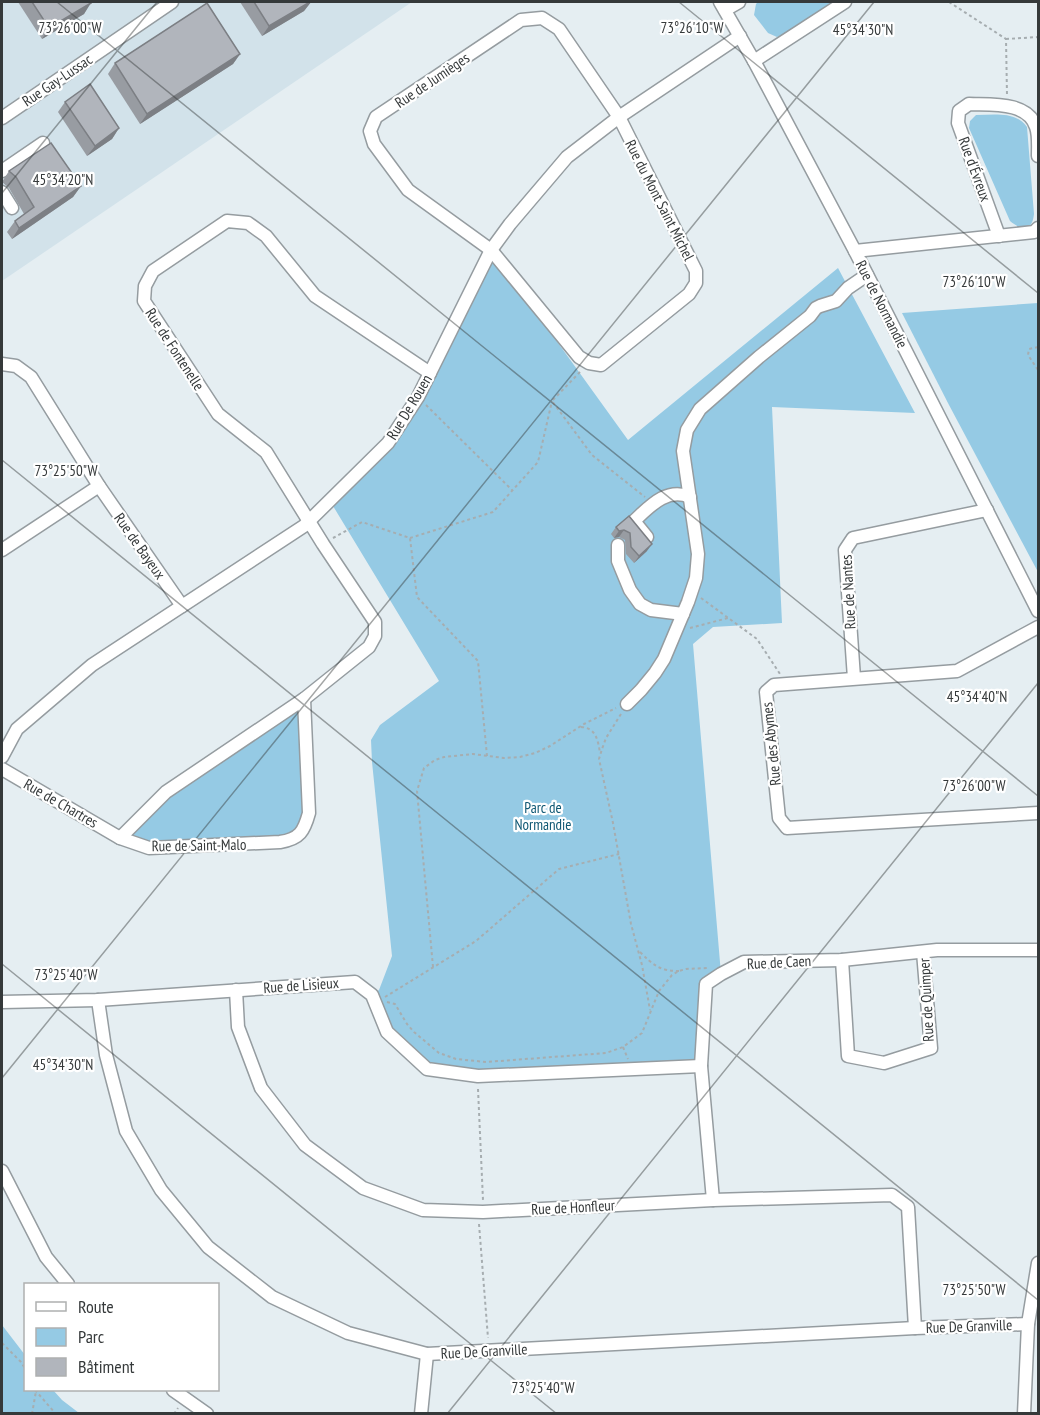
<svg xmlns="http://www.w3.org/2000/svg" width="1040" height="1415" font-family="'PT Sans Narrow',sans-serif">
	<rect width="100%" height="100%" fill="#e5eef2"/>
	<polygon fill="#d2e2ea" points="2,2 412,2 2,281"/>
	<g fill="#95cae4">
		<polygon points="758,2 839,2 784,34 777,37 768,33 754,15 756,4"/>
		<path d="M976,115c18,0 40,-4 51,12l7,87c-2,18 -12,17 -24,7l-41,-93 1,-7z"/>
		<polygon points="491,250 628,440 838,268 915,413 772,407 782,623 713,627 693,644 721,974 706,984 701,1066 478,1076 427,1069 387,1032 372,995 379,990 392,956 372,762 371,740 380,725 439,681 330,501 388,443"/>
		<polygon points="1038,303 1038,572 949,405 902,313"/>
		<polygon points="304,699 309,813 291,841 149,848 120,838 166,792"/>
		<polygon points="2,1325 25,1355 26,1390 53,1390 62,1400 79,1413 2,1413"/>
	</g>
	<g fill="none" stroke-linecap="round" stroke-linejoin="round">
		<g stroke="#959ca0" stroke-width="15">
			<g id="minor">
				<polyline points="720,2 754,61 855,251 1038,611"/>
				<polyline points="725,10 739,2"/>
				<polygon points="542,18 559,29 619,117 696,271 696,283 689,294 601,365 589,363 579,357 491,250 408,190 374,144 370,131 376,117 521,20"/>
				<polyline points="754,61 845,2"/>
				<polyline points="2,118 172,2"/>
				<polyline points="2,171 43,143"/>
				<polyline points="2,192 12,208"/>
				<path d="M999,236l-41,-113 1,-12 10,-7c21,1 59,-3 67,23 3,8 2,20 2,29"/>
				<polyline points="855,251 1034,232 1038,228"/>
				<polyline points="2,364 16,366 31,377 99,486 182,606"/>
				<path d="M647,537l-13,-16c16,-15 33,-34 56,-24"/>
				<polyline points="618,545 618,561 630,590 640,604 651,610 683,614"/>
				<polyline points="2,550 99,486"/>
				<polyline points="1038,627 957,671 774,685 766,692 779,818 787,828 1038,813"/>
				<polyline points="854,678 845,550 853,538 987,510"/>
				<polyline points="627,704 641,690 655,673 664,659 688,602 696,578 698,554 683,451 687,430 700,409 759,357 810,316 816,308 820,306 836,301 848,288 867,275"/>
				<polyline points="2,757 17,729 92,665 304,526 388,443 418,397 491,250 510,224 567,157 619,117 740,36"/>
				<path d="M2,769l118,69 29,10 131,-6c20,-3 24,-11 29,-29l-5,-114"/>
				<polyline points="120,838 166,792 304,699 369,647 375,636 375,622 323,544 266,452 218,414 144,301 145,286 153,271 227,221 248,223 266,236 315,296 430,373"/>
				<polyline points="842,960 848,1056 884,1063 931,1048 923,952"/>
				<polyline points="236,990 238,1027 261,1088 305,1145 363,1188 423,1210 483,1212 713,1200 892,1195 908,1207 915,1328"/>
				<polyline points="98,1000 106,1055 126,1131 161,1190 208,1247 272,1297 348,1333 427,1354 915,1328 1028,1324"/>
				<polyline points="2,1002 98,1000 355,982 372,995 387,1032 427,1069 478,1076 701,1066"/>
				<polyline points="2,1171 46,1257 68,1284"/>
				<polyline points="713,1200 701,1066 706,984 721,974 744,962 842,960 937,950 1038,950"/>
				<polyline points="173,1390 207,1414"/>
				<polyline points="421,1414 427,1354"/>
				<polyline points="1024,1414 1028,1324 1038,1263"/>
			</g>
		</g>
		<g stroke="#a6adb0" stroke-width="2" stroke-dasharray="3 3" stroke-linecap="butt">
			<polyline points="949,2 1006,39 1007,95"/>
			<polyline points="1006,39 1038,37"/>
			<polyline points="1038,347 1029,349 1028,355 1038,370"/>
			<polyline points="580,372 552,401 592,455 645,497"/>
			<polyline points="426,405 512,490"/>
			<polyline points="333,538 362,522 410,538 417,597 478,661 487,756"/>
			<polyline points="410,538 493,512 538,462 552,401"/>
			<polyline points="701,598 757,639 780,674"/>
			<polyline points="690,628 728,618"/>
			<polyline points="621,714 606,738 602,749 599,759 613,823 631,924 642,965 650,1010"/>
			<path d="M581,727c15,1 17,13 19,26"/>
			<path d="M640,952c13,13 20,19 39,19"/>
			<polyline points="433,967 417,791 424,768 435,760 444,757 473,754 504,758 520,757 535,753 550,746 584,724 616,708"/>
			<polyline points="385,997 476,941 559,869 619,854"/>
			<polyline points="387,1002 395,1004 407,1024 414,1032 439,1053 456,1059 486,1062 606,1053 623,1047 642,1033 659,991 672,975 679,971 686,969 707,968"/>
			<polyline points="623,1047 628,1059"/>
			<polyline points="478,1089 483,1200"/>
			<polyline points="479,1224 488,1338"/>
			<polyline points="2,1343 21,1362 26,1370"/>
			<polyline points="35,1390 56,1414"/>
			<polyline points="32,1414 36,1391"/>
			<polyline points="174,1414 178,1408"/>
		</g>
		<use href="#minor" stroke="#fff" stroke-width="12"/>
	</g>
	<g fill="#989ca2">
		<polygon points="18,2 90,2 84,14 42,39"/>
		<polygon points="240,2 311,2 304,11 262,36"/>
		<polygon points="240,54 233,64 140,124 108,74 115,63"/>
		<polygon points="65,102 119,128 112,139 87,156 58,112"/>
		<polygon points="9,171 81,186 73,197 12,239 7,232 15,221 24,214 9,188 2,182"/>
		<polygon points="629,516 647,551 634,563 626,554 625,540 619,537 614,538 611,534 616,527"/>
	</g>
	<g fill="#7c7f84">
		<polygon points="311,2 304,11 262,36 269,26"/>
		<polygon points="91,3 84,14 42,39 49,28"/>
		<polygon points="240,54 233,64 140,124 147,114"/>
		<polygon points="119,128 112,139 87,156 95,146"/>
		<polygon points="81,186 73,197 12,239 19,228"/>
		<polygon points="624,530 619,537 614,538 619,531"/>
		<polygon points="652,544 647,551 634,563 639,556"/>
	</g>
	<g fill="#b1b5bc" stroke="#7c7f84" stroke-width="1.5">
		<polygon points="32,2 90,2 91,3 49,28"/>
		<polygon points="254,2 310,2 269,26"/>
		<polygon points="207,3 240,54 147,114 115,63"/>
		<polygon points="90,84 119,128 95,146 65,102"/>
		<polygon points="51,143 81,186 19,228 15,221 34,207 16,177 9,171"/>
		<polygon points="629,516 652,544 639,556 631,547 630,533 624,530 619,531 616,527"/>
	</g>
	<path fill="none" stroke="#35393a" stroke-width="1.5" stroke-opacity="0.45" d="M57,2l981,794M679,2l359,291M2,193l155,-191M2,460l1036,840M2,964l555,450M2,1078l872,-1076M447,1414l591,-731"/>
	<g text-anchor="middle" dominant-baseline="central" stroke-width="4.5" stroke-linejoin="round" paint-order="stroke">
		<g font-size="15" fill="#35393a" stroke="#fff">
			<text transform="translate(57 80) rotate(-34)">Rue Gay-Lussac</text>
			<text transform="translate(432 80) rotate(-34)">Rue de Jumièges</text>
			<text transform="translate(975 169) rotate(70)">Rue d'Évreux</text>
			<text transform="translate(660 200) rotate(63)">Rue du Mont Saint Michel</text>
			<text transform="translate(882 304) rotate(63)">Rue de Normandie</text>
			<text transform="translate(175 349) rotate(57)">Rue de Fontenelle</text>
			<text transform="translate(409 407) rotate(-59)">Rue De Rouen</text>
			<text transform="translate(140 546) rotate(55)">Rue de Bayeux</text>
			<text transform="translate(848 592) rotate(-93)">Rue de Nantes</text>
			<text transform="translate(771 744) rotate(-96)">Rue des Abymes</text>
			<text transform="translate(61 803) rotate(30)">Rue de Chartres</text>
			<text transform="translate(199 845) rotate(-1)">Rue de Saint-Malo</text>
			<text transform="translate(779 962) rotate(-3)">Rue de Caen</text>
			<text transform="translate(301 985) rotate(-4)">Rue de Lisieux</text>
			<text transform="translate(926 1000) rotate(-93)">Rue de Quimper</text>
			<text transform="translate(573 1207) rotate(-3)">Rue de Honfleur</text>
			<text transform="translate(969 1326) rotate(-2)">Rue De Granville</text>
			<text transform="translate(484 1351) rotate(-3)">Rue De Granville</text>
		</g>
		<g font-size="15" fill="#105874" stroke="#fff">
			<text x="543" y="807">Parc de<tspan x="543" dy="17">Normandie</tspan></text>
		</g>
	</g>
	<g font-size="15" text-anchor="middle" fill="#35393a" stroke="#fff" stroke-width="4.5" stroke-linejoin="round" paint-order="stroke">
		<text x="70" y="33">73°26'00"W</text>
		<text x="692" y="33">73°26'10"W</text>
		<text x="863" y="35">45°34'30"N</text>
		<text x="63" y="185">45°34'20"N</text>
		<text x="974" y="287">73°26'10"W</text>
		<text x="66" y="476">73°25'50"W</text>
		<text x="977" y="702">45°34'40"N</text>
		<text x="974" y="791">73°26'00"W</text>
		<text x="66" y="980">73°25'40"W</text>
		<text x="63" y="1070">45°34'30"N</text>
		<text x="974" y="1295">73°25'50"W</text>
		<text x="543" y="1393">73°25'40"W</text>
	</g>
	<rect width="1040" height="1415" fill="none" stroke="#35393a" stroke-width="6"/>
	<rect x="24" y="1283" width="195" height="108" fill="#ffffff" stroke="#aeb0b0" stroke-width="1.5"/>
	<rect x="36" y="1302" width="30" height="9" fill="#ffffff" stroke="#aeb0b0" stroke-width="1.5"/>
	<text x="78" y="1313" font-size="18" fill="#35393a">Route</text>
	<rect x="36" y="1328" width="30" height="18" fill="#95cae4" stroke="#aeb0b0" stroke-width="1.5"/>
	<text x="78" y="1343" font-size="18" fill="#35393a">Parc</text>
	<rect x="36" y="1358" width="30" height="18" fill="#b1b5bc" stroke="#aeb0b0" stroke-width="1.5"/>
	<text x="78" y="1373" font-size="18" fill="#35393a">Bâtiment</text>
</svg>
